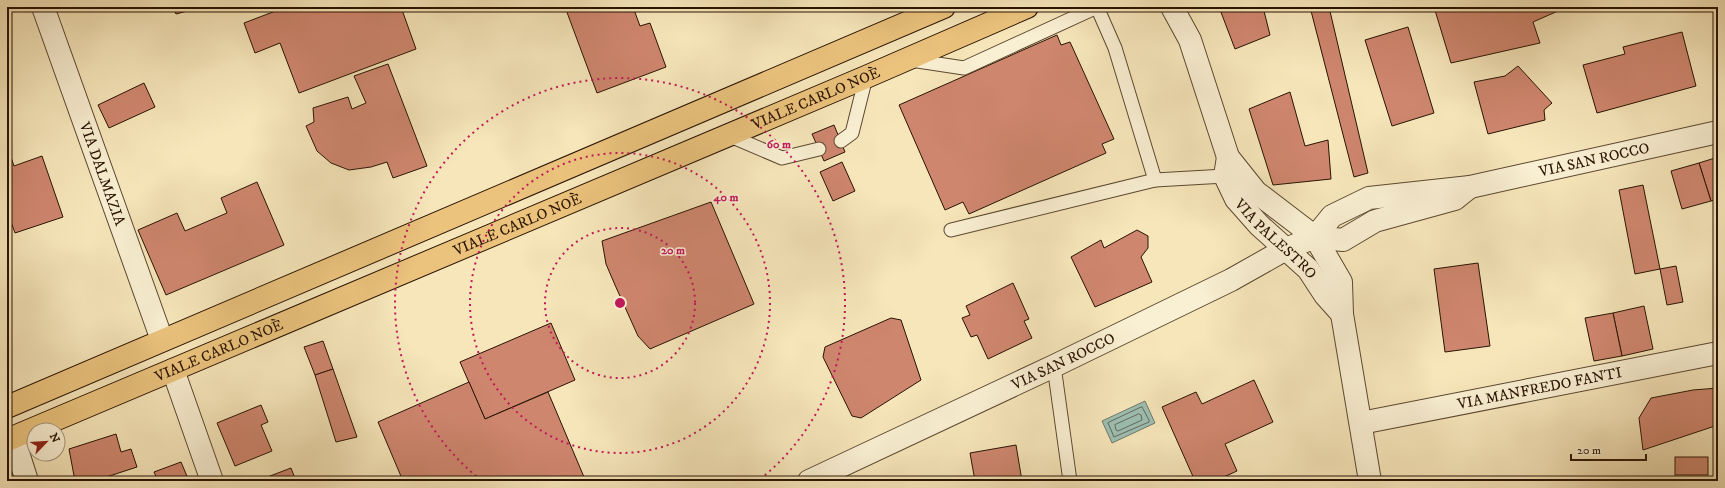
<svg xmlns="http://www.w3.org/2000/svg" width="1725" height="488" font-family="'IM FELL DW Pica',serif">
	<rect width="100%" height="100%" fill="#f6e6ba"/>
	<filter id="stains"><feTurbulence type="fractalNoise" baseFrequency=".005" numOctaves="4"/><feColorMatrix values="0 0 0 0 .2 0 0 0 0 .09 0 0 0 0 .02 0 0 0 .5 -.17"/></filter>
	<radialGradient id="worn" r=".72"><stop offset=".6" stop-color="#630" stop-opacity="0"/><stop offset="1" stop-color="#630" stop-opacity=".3"/></radialGradient>
	<polygon fill="#9dbfb3" stroke="#6f7a6c" points="1145,401 1155,423 1112,443 1102,421"/>
	<g fill="none" stroke-linecap="round" stroke-linejoin="round">
		<g stroke="#63695a" stroke-width="1">
			<polygon points="1142,407 1149,420 1149,422 1114,437 1108,423"/>
			<polygon points="1139,414 1141,415 1142,420 1118,431 1116,430 1115,425"/>
		</g>
	</g>
	<g fill="#ce866e" stroke="#291302">
		<polygon points="172,7 194,7 195,9 176,14"/>
		<polygon points="286,7 401,7 416,49 299,93 280,43 255,53 244,23"/>
		<polygon points="565,7 633,7 640,26 650,23 666,67 597,93"/>
		<polygon points="1219,7 1263,7 1270,35 1235,49"/>
		<polygon points="1310,7 1329,7 1368,173 1354,177"/>
		<polygon points="1434,7 1567,7 1533,22 1540,43 1451,63"/>
		<polygon points="1408,27 1434,113 1392,126 1365,40"/>
		<polygon points="1682,32 1696,86 1597,113 1583,65 1625,54 1623,47"/>
		<polygon points="1057,35 1061,45 1070,42 1114,139 1102,144 1106,153 969,214 963,202 945,210 899,105"/>
		<polygon points="388,64 427,166 393,178 387,162 371,167 349,170 331,163 317,151 306,126 314,122 313,108 348,97 352,109 366,103 354,76"/>
		<polygon points="1518,66 1552,103 1544,110 1545,120 1488,134 1474,82 1505,76"/>
		<polygon points="144,83 155,107 109,128 98,105"/>
		<polygon points="1290,92 1305,146 1328,140 1331,179 1273,185 1249,109"/>
		<polygon points="834,125 845,152 824,161 812,134"/>
		<polygon points="7,145 14,166 42,156 63,217 15,233 7,211"/>
		<polygon points="1718,157 1718,199 1711,201 1699,163"/>
		<polygon points="842,162 855,191 833,201 820,172"/>
		<polygon points="1699,163 1711,201 1682,209 1671,171"/>
		<polygon points="257,182 284,245 166,295 138,230 177,213 185,231 227,213 221,198"/>
		<polygon points="1643,185 1660,269 1635,274 1619,190"/>
		<polygon points="711,202 754,304 650,349 638,336 615,285 606,264 602,241"/>
		<polygon points="1137,230 1148,236 1148,248 1141,257 1152,282 1095,307 1071,257 1101,240 1104,248"/>
		<polygon points="1478,263 1490,346 1445,352 1434,269"/>
		<polygon points="1676,266 1683,302 1667,305 1660,269"/>
		<polygon points="1013,283 1029,319 1024,321 1032,338 988,359 977,335 971,337 962,318 970,315 966,306"/>
		<polygon points="1644,306 1653,349 1622,356 1613,313"/>
		<polygon points="1613,313 1622,356 1594,361 1585,318"/>
		<polygon points="891,318 901,320 921,380 861,418 852,416 823,357 825,347"/>
		<polygon points="551,323 575,380 485,419 460,362"/>
		<polygon points="323,341 333,369 315,375 304,347"/>
		<polygon points="333,369 357,437 336,442 315,375"/>
		<polygon points="1254,380 1273,422 1225,444 1237,471 1215,481 1195,481 1162,407 1196,392 1202,404"/>
		<polygon points="469,382 485,419 548,392 584,477 575,481 403,481 378,422"/>
		<polygon points="1718,388 1718,425 1643,450 1639,418 1651,398 1693,390"/>
		<polygon points="261,405 268,422 261,425 272,451 235,466 217,423"/>
		<polygon points="116,434 121,452 131,449 137,467 94,481 75,481 69,449"/>
		<polygon points="1016,445 1022,481 975,481 970,453"/>
		<rect x="1675" y="457" width="33" height="18"/>
		<polygon points="181,462 189,481 158,481 154,472"/>
		<polygon points="291,468 296,481 257,481"/>
	</g>
	<g fill="none" stroke-linecap="round" stroke-linejoin="round">
		<g stroke="#5c4830" stroke-width="15">
			<g id="service">
				<polyline points="911,60 964,68 1097,7 1115,48 1155,180"/>
				<polyline points="728,135 782,158 819,149"/>
				<polyline points="841,141 852,133 866,77"/>
				<polyline points="951,230 1155,180 1225,176"/>
				<polyline points="1054,366 1070,481"/>
			</g>
		</g>
		<g stroke="#5c4830" stroke-width="24">
			<g id="minor">
				<path id="s1" d="M43,7l119,333"/>
				<polyline points="1172,7 1190,40 1228,157 1256,192 1315,237 1341,282 1342,314 1370,481"/>
				<path id="s2" d="M1228,157l-3,19 11,23 23,26 49,44 17,26 17,19"/>
				<path id="s3" d="M1315,237l17,-21 37,-18 101,-11 248,-55"/>
				<polyline points="173,370 212,481"/>
				<path id="s4" d="M1361,423l357,-70"/>
				<polyline points="13,437 27,481"/>
				<path id="s5" d="M809,481l245,-115 177,-86 55,-31 29,-12 28,3 32,-19 80,-22 15,-12"/>
			</g>
		</g>
		<g stroke="#291302" stroke-width="24">
			<g id="primary">
				<polyline points="7,407 944,7"/>
				<path id="s6" d="M7,440l859,-363 161,-70"/>
			</g>
		</g>
		<use href="#service" stroke="#f9efd2" stroke-width="13"/>
		<use href="#minor" stroke="#f9efd2" stroke-width="22"/>
		<use href="#primary" stroke="#ebc37d" stroke-width="22"/>
	</g>
	<g fill="none" stroke="#c2185b" stroke-width="2" stroke-dasharray="2 4">
		<circle cx="620" cy="303" r="75"/>
		<circle cx="620" cy="303" r="150"/>
		<path d="M481 480A225 225 0 1 1 759 480"/>
	</g>
	<g text-anchor="middle" dominant-baseline="central" stroke-width="3" stroke-linejoin="round" paint-order="stroke">
		<g font-size="15" fill="#291302" stroke="#f9efd2">
			<text stroke="none"><textPath href="#s6" startOffset="878">VIALE CARLO NOÈ</textPath></text>
			<text stroke="none"><textPath href="#s3" startOffset="297">VIA SAN ROCCO</textPath></text>
			<text stroke="none"><textPath href="#s1" startOffset="177">VIA DALMAZIA</textPath></text>
			<text stroke="none"><textPath href="#s6" startOffset="554">VIALE CARLO NOÈ</textPath></text>
			<text stroke="none"><textPath href="#s2" startOffset="101">VIA PALESTRO</textPath></text>
			<text stroke="none"><textPath href="#s6" startOffset="230">VIALE CARLO NOÈ</textPath></text>
			<text stroke="none"><textPath href="#s5" startOffset="281">VIA SAN ROCCO</textPath></text>
			<text stroke="none"><textPath href="#s4" startOffset="182">VIA MANFREDO FANTI</textPath></text>
		</g>
	</g>
	<circle cx="620" cy="303" r="6" fill="#c2185b" stroke="#f9efd2" stroke-width="2"/>
	<g font-size="12" text-anchor="middle" font-weight="bold" fill="#c2185b" stroke="#f9efd2" stroke-width="3" stroke-linejoin="round" paint-order="stroke">
		<text x="779" y="148">60 m</text>
		<text x="726" y="201">40 m</text>
		<text x="673" y="254">20 m</text>
	</g>
	<rect width="1725" height="488" fill="none" stroke="#f6e6ba" stroke-width="24"/>
	<rect x="8" y="8" width="1709" height="472" fill="none" stroke="#291302" stroke-width="2"/>
	<rect x="12" y="12" width="1701" height="464" fill="none" stroke="#291302"/>
	<g transform="translate(46 442) rotate(65)"><circle r="19" fill="#f9efd2" stroke="#a6977f"/>
	<path d="M0-3L7 15L0 10L-7 15Z" fill="#8f2418"/>
	<text y="-6" font-size="11" font-weight="bold" text-anchor="middle" fill="#291302">N</text>
	</g>
	<path d="M1571 454v6h75v-6" fill="none" stroke="#291302" stroke-width="2"/>
	<text x="1577" y="454" font-size="12" fill="#291302" stroke="#f9efd2" stroke-width="3" paint-order="stroke">20 m</text>
	<rect width="100%" height="100%" filter="url(#stains)"/>
	<rect width="100%" height="100%" fill="url(#worn)"/>
</svg>
